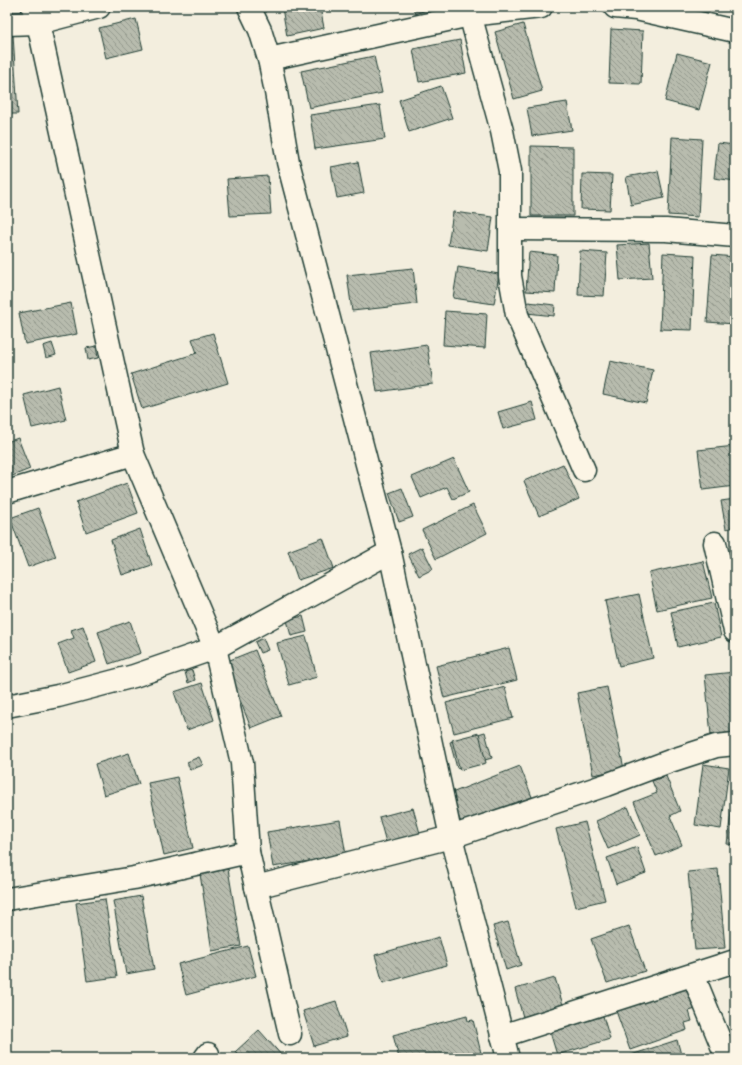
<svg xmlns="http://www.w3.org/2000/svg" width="742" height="1065" font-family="'Comic Neue',sans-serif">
	<defs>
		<pattern id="building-back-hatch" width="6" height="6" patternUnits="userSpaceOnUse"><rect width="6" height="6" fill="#b8bcae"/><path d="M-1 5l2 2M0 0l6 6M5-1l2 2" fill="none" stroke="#959a8e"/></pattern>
	</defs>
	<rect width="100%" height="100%" fill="#f3eede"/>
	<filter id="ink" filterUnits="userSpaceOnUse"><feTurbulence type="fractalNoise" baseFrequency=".025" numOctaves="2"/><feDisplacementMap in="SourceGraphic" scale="8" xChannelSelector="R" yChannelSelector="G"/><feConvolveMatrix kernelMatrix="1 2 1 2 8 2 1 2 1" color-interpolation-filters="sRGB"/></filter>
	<g filter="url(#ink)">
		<g fill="url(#building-back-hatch)" stroke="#1f3d34">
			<polygon points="287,7 320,7 324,28 287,36 282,8"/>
			<polygon points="413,7 434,7 415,14"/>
			<polygon points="136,19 143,49 106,58 99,28"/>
			<polygon points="523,24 542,91 514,99 495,32"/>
			<polygon points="611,29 643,31 641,84 609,83"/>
			<polygon points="13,35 18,114 7,114 7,36"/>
			<polygon points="460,40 466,73 419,82 413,49"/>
			<polygon points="677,53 712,62 699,110 665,101"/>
			<polygon points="374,56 382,93 309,108 301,71"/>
			<polygon points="441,86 452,118 409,132 399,100"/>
			<polygon points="567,102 572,130 532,136 527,108"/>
			<polygon points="380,105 385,139 315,149 310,115"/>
			<polygon points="672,137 702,139 698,217 668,215"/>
			<polygon points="718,143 735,145 735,181 714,178"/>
			<polygon points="531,146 573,147 573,216 531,216"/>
			<polygon points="358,162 364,193 337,198 331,167"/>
			<polygon points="658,171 664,198 631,205 626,177"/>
			<polygon points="582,174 612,175 610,210 581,209"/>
			<polygon points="268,176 271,214 230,216 227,179"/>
			<polygon points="735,207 735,229 732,229"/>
			<polygon points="453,212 493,217 488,251 448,245"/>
			<polygon points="649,243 652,278 620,280 617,245"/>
			<polygon points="580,251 607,253 604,296 578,295"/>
			<polygon points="529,252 557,255 555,293 526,291"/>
			<polygon points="663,253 695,255 692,330 660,329"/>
			<polygon points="712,255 735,257 735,324 707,322"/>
			<polygon points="458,267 499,274 494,304 453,298"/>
			<polygon points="413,268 417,304 352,311 347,275"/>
			<polygon points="7,284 10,294 7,295"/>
			<polygon points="528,302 555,305 554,316 527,313"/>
			<polygon points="71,303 77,334 25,344 19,313"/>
			<polygon points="445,311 487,314 485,348 443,345"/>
			<polygon points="213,333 228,383 142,409 131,374 197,353 192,339"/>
			<polygon points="52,343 56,355 46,358 43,346"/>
			<polygon points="427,345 433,384 377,392 371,353"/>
			<polygon points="96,346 98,358 88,360 86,348"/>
			<polygon points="610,361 653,370 646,403 603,394"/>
			<polygon points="58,386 66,420 32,428 24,395"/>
			<polygon points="532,402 537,420 503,429 498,412"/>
			<polygon points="18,438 30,469 7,478 7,442"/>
			<polygon points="735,446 735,486 703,490 698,450"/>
			<polygon points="454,459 469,492 453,499 447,487 421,498 412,477"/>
			<polygon points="563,464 579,499 539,516 524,481"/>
			<polygon points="127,483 138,513 86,532 76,502"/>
			<polygon points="402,488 413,517 399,522 389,493"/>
			<polygon points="735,499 735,527 726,529 721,501"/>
			<polygon points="473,505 487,533 436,559 422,530"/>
			<polygon points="38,508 56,557 28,567 10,518"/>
			<polygon points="140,529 152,565 122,575 111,540"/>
			<polygon points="323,538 334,568 298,580 288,551"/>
			<polygon points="422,547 433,569 419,576 408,554"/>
			<polygon points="703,561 712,598 657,610 649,573"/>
			<polygon points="639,594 653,658 619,666 605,601"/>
			<polygon points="714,603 721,637 678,647 671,612"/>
			<polygon points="303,616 307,632 291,636 287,620"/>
			<polygon points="130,621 141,653 109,664 98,632"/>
			<polygon points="83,626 96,662 68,672 58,644 74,638 71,630"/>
			<polygon points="306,636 317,677 289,685 277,643"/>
			<polygon points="263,638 268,650 260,653 255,642"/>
			<polygon points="509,648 517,680 444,698 436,666"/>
			<polygon points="255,650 281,716 251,728 225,662"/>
			<polygon points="192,670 195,680 188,683 185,672"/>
			<polygon points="735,672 735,732 711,735 705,675"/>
			<polygon points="202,683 214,720 187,730 174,692"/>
			<polygon points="505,687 513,718 454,733 446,703"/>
			<polygon points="607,687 624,769 593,775 577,693"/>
			<polygon points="485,732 492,758 457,768 450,742"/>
			<polygon points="479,733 486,763 460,770 452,740"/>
			<polygon points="129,753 139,784 104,795 95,764"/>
			<polygon points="199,757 203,765 190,770 187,762"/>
			<polygon points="703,764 729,768 721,829 695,825"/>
			<polygon points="520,766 532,797 462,825 449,794"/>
			<polygon points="666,776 680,811 670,816 682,845 656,856 634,802 657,793 652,781"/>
			<polygon points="177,777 193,848 164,855 148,783"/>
			<polygon points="735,781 735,845 727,844"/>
			<polygon points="628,807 640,835 608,849 596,821"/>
			<polygon points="413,808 421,837 387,846 379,817"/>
			<polygon points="340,820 346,855 273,867 267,832"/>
			<polygon points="585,822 605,900 576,907 556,829"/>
			<polygon points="637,847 646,873 616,884 607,858"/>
			<polygon points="228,869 241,946 212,951 200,874"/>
			<polygon points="718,869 725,948 695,950 688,872"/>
			<polygon points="141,896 154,969 126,974 113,901"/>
			<polygon points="105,899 117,977 87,981 76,903"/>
			<polygon points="508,922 521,965 506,970 493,926"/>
			<polygon points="629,926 645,971 607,983 591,939"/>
			<polygon points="439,937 447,965 383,983 375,955"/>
			<polygon points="248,946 256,976 186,995 178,964"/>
			<polygon points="555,978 563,1005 523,1017 515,989"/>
			<polygon points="688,986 696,1009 689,1011 692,1021 685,1023 687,1030 630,1050 616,1011"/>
			<polygon points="336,1001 347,1036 314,1046 303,1011"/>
			<polygon points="467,1016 468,1021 473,1020 481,1053 460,1058 399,1058 393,1035"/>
			<polygon points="603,1016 610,1039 557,1055 550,1032"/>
			<polygon points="259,1030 284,1058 240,1058 235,1052"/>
			<polygon points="677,1040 682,1058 632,1058 631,1055"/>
			<polygon points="7,1053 14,1058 7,1058"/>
		</g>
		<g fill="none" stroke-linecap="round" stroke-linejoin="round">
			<g stroke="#1f3d34" stroke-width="25">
				<g id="minor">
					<polyline points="33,7 38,23 133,454 215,648 242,763 248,852 290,1034"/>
					<polyline points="249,7 260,30 269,59 276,92 288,162 390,552 451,837 508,1058"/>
					<polyline points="468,7 502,131 510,171 510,276 517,315 584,470"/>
					<polyline points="615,7 636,9 735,31"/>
					<polyline points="7,24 38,23 99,7"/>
					<polyline points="269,59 470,15 541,7"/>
					<polyline points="510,229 666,230 735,236"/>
					<polyline points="7,492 133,454"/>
					<polyline points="715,543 735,631"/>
					<polyline points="7,706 58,696 134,676 215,648 390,552"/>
					<polyline points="256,887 451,837 606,785 670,761 716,746 735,744"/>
					<polyline points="7,899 134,878 248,852"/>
					<polyline points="693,975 727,1058"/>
					<polyline points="502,1036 735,961"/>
					<polyline points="205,1058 208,1054"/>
				</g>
			</g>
			<use href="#minor" stroke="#fcf5e5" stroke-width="22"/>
		</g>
	</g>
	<rect width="742" height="1065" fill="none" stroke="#fcf5e5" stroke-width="24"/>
	<rect x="12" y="12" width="718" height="1041" fill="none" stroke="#1f3d34" stroke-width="1.5" filter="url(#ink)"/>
</svg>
